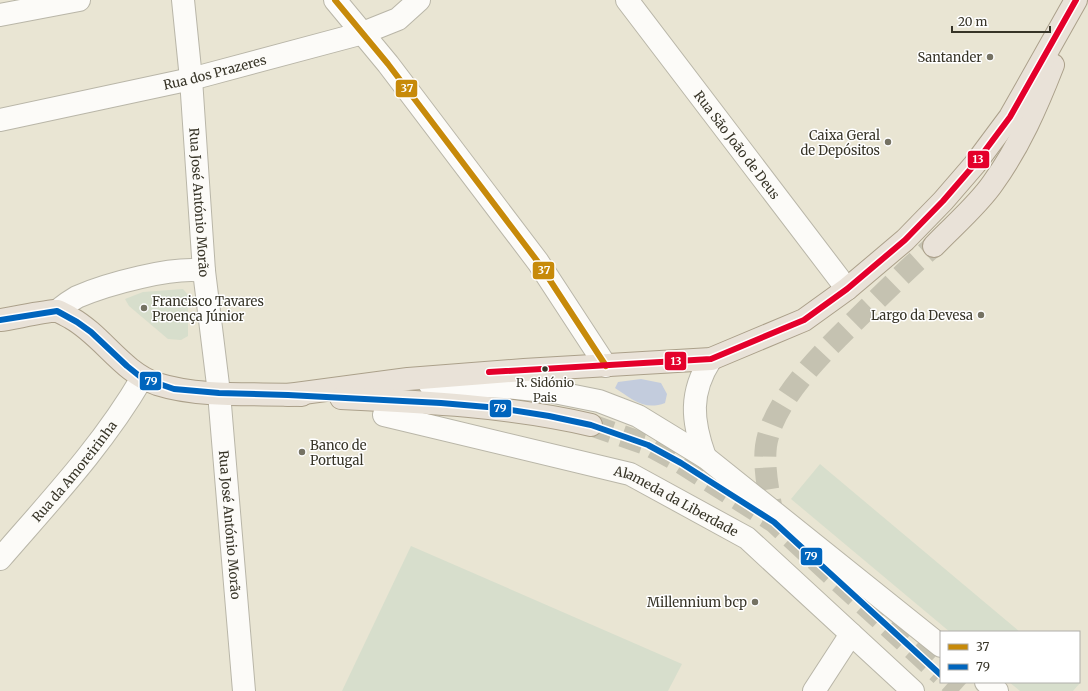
<svg xmlns="http://www.w3.org/2000/svg" width="1088" height="691" font-family="Merriweather,serif">
	<rect width="100%" height="100%" fill="#e9e5d3"/>
	<g fill="#d7decc">
		<polygon points="183,289 188,295 188,336 181,340 168,339 129,306 125,299 143,292"/>
		<polygon points="820,464 1020,632 950,632 791,499"/>
		<polygon points="411,546 682,664 668,691 342,691"/>
		<polygon points="1009,682 1079,682 1080,683 1073,691 1020,691"/>
	</g>
	<path fill="#c3ccdd" d="M641,379l20,4 6,11 -2,9c-21,8 -33,-4 -50,-15l3,-6z"/>
	<g fill="none" stroke-linecap="round" stroke-linejoin="round">
		<g stroke="#c5c2b1" stroke-width="22" stroke-dasharray="22 11" stroke-linecap="butt">
			<polyline points="591,425 648,445 681,463 774,522 941,675"/>
			<path d="M774,522c-4,-24 -11,-52 -8,-76 7,-50 68,-104 102,-138 22,-21 43,-43 66,-62"/>
			<polyline points="949,682 959,691"/>
		</g>
		<g stroke="#b9b6a8" stroke-width="24">
			<g id="minor">
				<path id="s1" d="M183,0l8,79 13,192 15,122 25,298"/>
				<polyline points="335,0 388,64 538,262 606,366"/>
				<path id="s2" d="M627,0l220,289"/>
				<polyline points="0,15 79,0"/>
				<path id="s3" d="M0,120l191,-41 172,-46 35,-14 21,-19"/>
				<path d="M57,311c6,-5 13,-10 20,-14 30,-13 96,-31 127,-26"/>
				<polyline points="430,385 505,387 554,392 599,401 638,416 705,457 941,646"/>
				<path id="s4" d="M384,415l246,59 117,64 166,153"/>
				<path d="M705,457c-13,-36 -16,-64 6,-98"/>
				<path id="s5" d="M0,559c51,-59 103,-114 142,-181"/>
				<polyline points="986,682 997,691"/>
				<polyline points="814,691 851,634"/>
			</g>
		</g>
		<g stroke="#aba08a" stroke-width="24">
			<g id="major">
				<path d="M934,246c19,-20 44,-41 59,-63 26,-36 44,-77 60,-118"/>
				<path d="M0,320c10,-1 50,-10 57,-9 4,1 10,5 14,7 32,18 51,54 86,66 44,14 99,9 145,11"/>
				<polyline points="288,395 408,379 524,370 711,359 804,320 847,289 905,240 943,201 975,164 1010,117 1076,0"/>
				<path d="M341,398c84,4 168,8 250,27"/>
			</g>
		</g>
		<use href="#minor" stroke="#fcfbf8" stroke-width="22"/>
		<use href="#major" stroke="#e9e2d8" stroke-width="22"/>
		<g stroke="#fff" stroke-width="9">
			<polyline id="bus-1" points="335,0 388,64 538,262 606,366"/>
		</g>
		<g stroke="#fff" stroke-width="9">
			<polyline id="bus-2" points="0,320 57,311 77,322 91,332 127,366 142,378 174,389 219,393 288,395 441,403 499,408 549,416 591,425 648,445 681,463 774,522 941,675"/>
		</g>
		<g stroke="#fff" stroke-width="9">
			<polyline id="bus-3" points="489,372 711,359 804,320 847,289 905,240 943,201 975,164 1010,117 1076,0"/>
		</g>
		<use href="#bus-1" stroke="#c78a0a" stroke-width="6"/>
		<use href="#bus-2" stroke="#0065bd" stroke-width="6"/>
		<use href="#bus-3" stroke="#e4002b" stroke-width="6"/>
	</g>
	<g fill="#757263" stroke="#fff" stroke-width="1.5">
		<circle cx="990" cy="57" r="4"/>
		<circle cx="888" cy="142" r="4"/>
		<circle cx="144" cy="308" r="4"/>
		<circle cx="981" cy="315" r="4"/>
		<circle cx="302" cy="452" r="4"/>
		<circle cx="755" cy="602" r="4"/>
	</g>
	<circle fill="#373427" stroke="#fff" stroke-width="1.5" cx="545" cy="369" r="3.5"/>
	<g text-anchor="middle" dominant-baseline="central" stroke-width="3" stroke-linejoin="round" paint-order="stroke">
		<g font-size="12" fill="#373427" stroke="#fff">
			<text x="545" y="382">R. Sidónio<tspan x="545" dy="15">Pais</tspan></text>
		</g>
		<g font-size="13" fill="#373427" stroke="#fff" text-anchor="end">
			<text x="982" y="57">Santander</text>
			<text x="880" y="135">Caixa Geral<tspan x="880" dy="15">de Depósitos</tspan></text>
			<text x="152" y="301" text-anchor="start">Francisco Tavares<tspan x="152" dy="15">Proença Júnior</tspan></text>
			<text x="973" y="315">Largo da Devesa</text>
			<text x="310" y="445" text-anchor="start">Banco de<tspan x="310" dy="15">Portugal</tspan></text>
			<text x="747" y="602">Millennium bcp</text>
		</g>
		<g font-size="13" fill="#373427" stroke="#fff">
			<text stroke="none"><textPath href="#s3" startOffset="220">Rua dos Prazeres</textPath></text>
			<text stroke="none"><textPath href="#s2" startOffset="182">Rua São João de Deus</textPath></text>
			<text stroke="none"><textPath href="#s1" startOffset="203">Rua José António Morão</textPath></text>
			<text stroke="none"><textPath href="#s5" startOffset="115">Rua da Amoreirinha</textPath></text>
			<text stroke="none"><textPath href="#s4" startOffset="306">Alameda da Liberdade</textPath></text>
			<text stroke="none"><textPath href="#s1" startOffset="527">Rua José António Morão</textPath></text>
		</g>
	</g>
	<g stroke="#fff" stroke-width="1.5">
		<rect x="395" y="79" width="23" height="19" rx="4" fill="#c78a0a"/>
		<rect x="967" y="150" width="23" height="19" rx="4" fill="#e4002b"/>
		<rect x="532" y="261" width="23" height="19" rx="4" fill="#c78a0a"/>
		<rect x="664" y="351" width="23" height="20" rx="4" fill="#e4002b"/>
		<rect x="139" y="371" width="23" height="20" rx="4" fill="#0065bd"/>
		<rect x="489" y="399" width="23" height="19" rx="4" fill="#0065bd"/>
		<rect x="800" y="547" width="23" height="19" rx="4" fill="#0065bd"/>
	</g>
	<g font-size="11" text-anchor="middle" font-weight="bold" fill="#fff">
		<text x="407" y="92">37</text>
		<text x="978" y="163">13</text>
		<text x="544" y="274">37</text>
		<text x="676" y="365">13</text>
		<text x="151" y="385">79</text>
		<text x="500" y="412">79</text>
		<text x="811" y="560">79</text>
	</g>
	<rect x="940" y="631" width="140" height="52" fill="#ffffff" stroke="#afaea9"/>
	<rect x="948" y="644" width="20" height="6" fill="#c78a0a" stroke="#afaea9"/>
	<text x="976" y="651" font-size="12" fill="#373427">37</text>
	<rect x="948" y="664" width="20" height="6" fill="#0065bd" stroke="#afaea9"/>
	<text x="976" y="671" font-size="12" fill="#373427">79</text>
	<path d="M952 26v6h98v-6" fill="none" stroke="#373427" stroke-width="2"/>
	<text x="958" y="26" font-size="12" fill="#373427" stroke="#ffffff" stroke-width="3" paint-order="stroke">20 m</text>
</svg>
